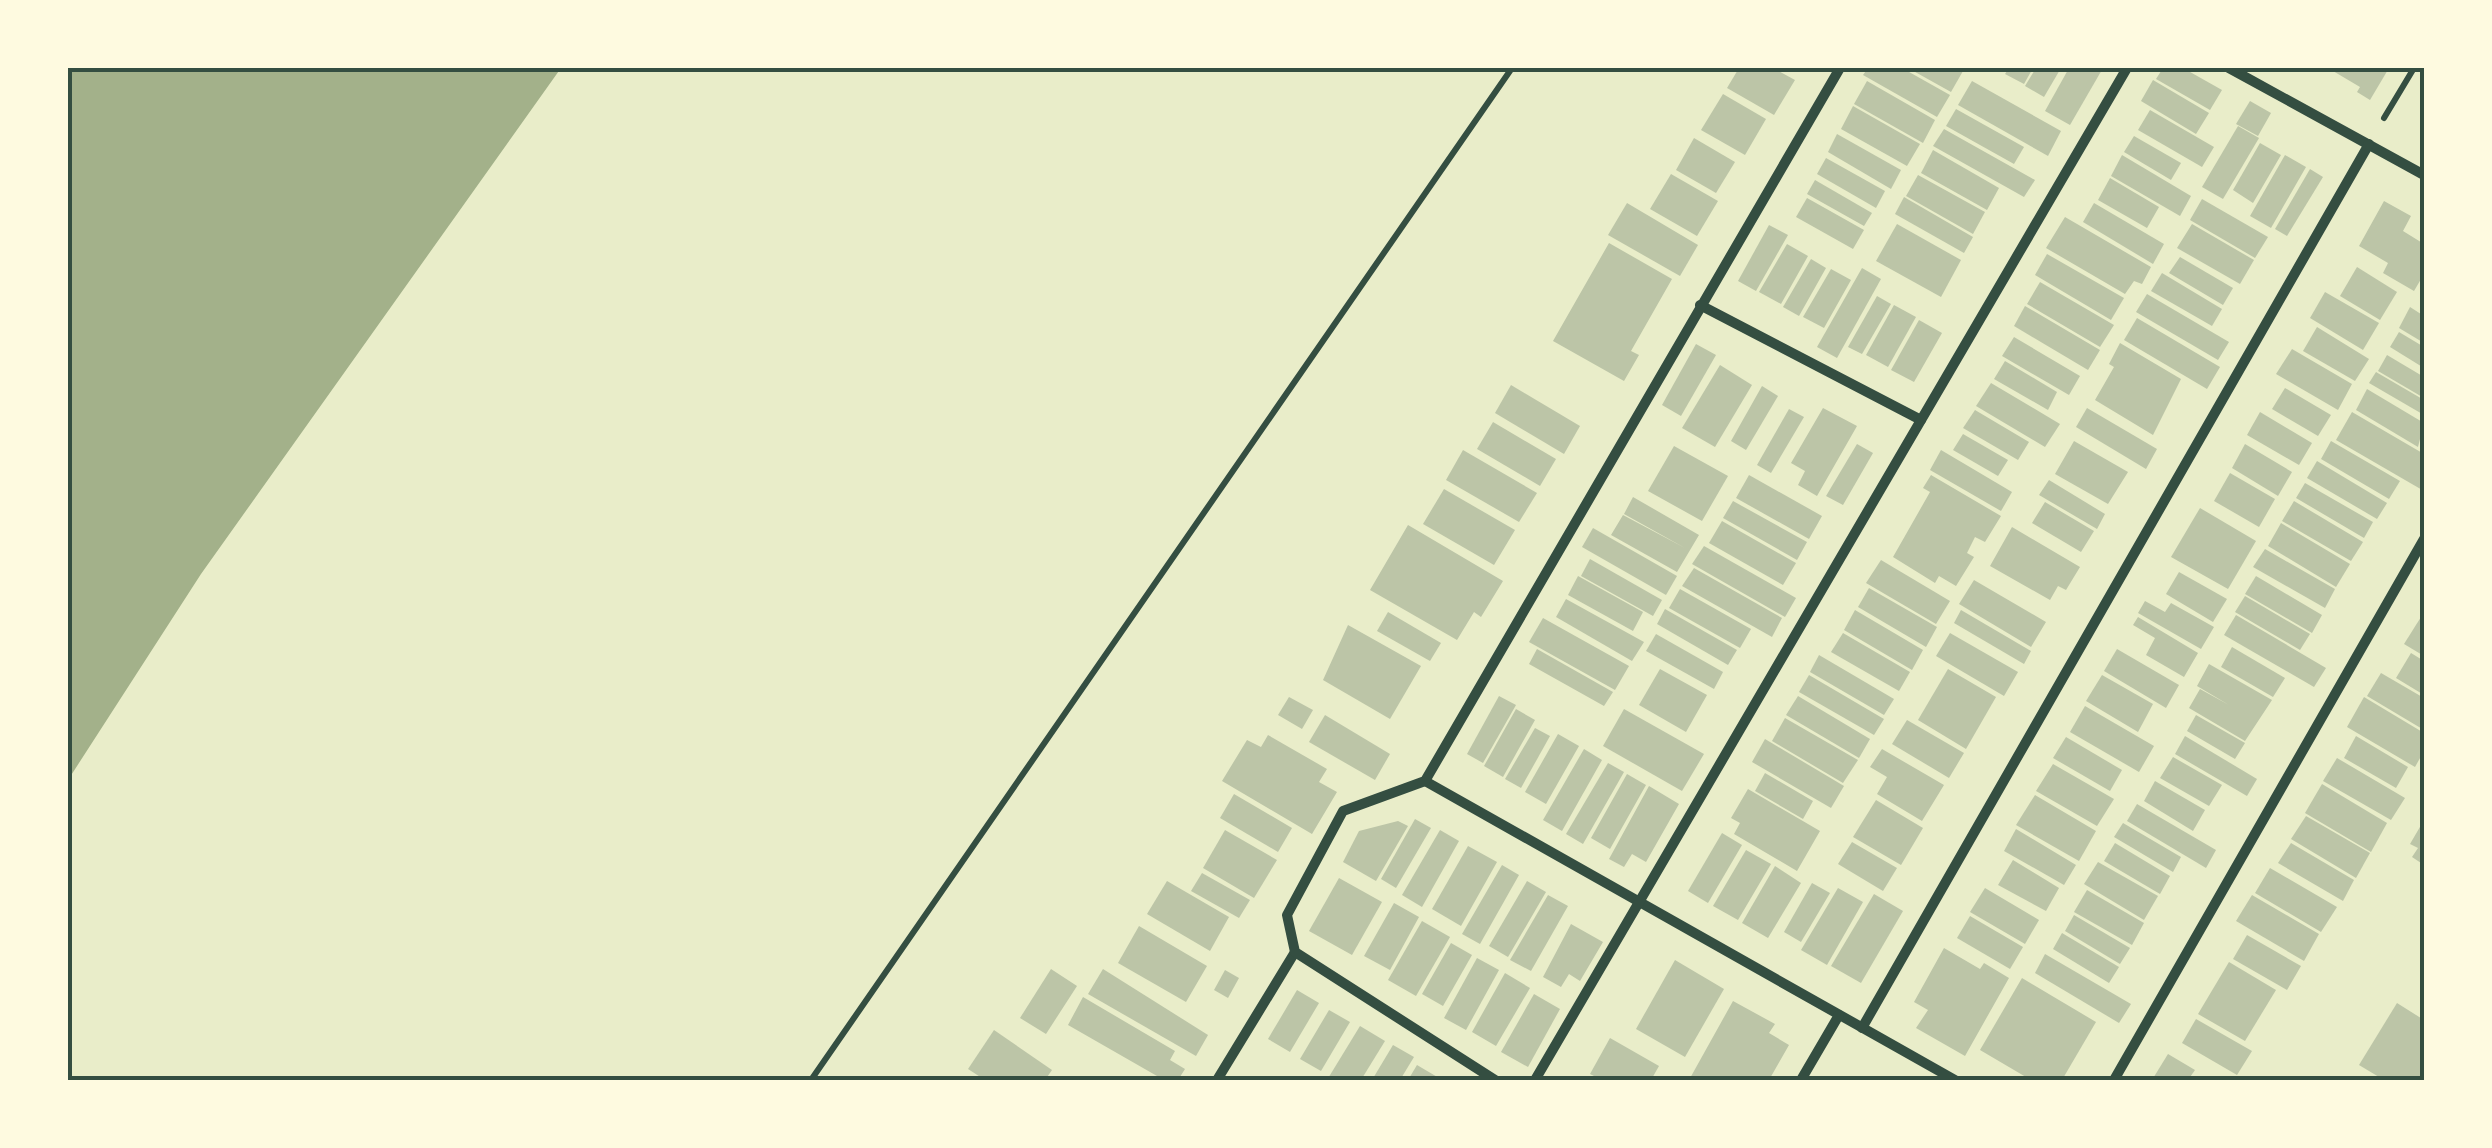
<svg xmlns="http://www.w3.org/2000/svg" width="2492" height="1148" font-family="'DejaVu Sans',sans-serif">
	<rect width="100%" height="100%" fill="#e9edc9"/>
	<polygon fill="#a3b18a" points="68,68 561,68 201,574 68,780"/>
	<g fill="#bcc5a7">
		<polygon points="1739,68 1773,68 1795,80 1774,115 1727,88"/>
		<polygon points="1868,68 1902,68 1950,95 1937,117 1863,75"/>
		<polygon points="1908,68 1957,68 1963,71 1951,92"/>
		<polygon points="2009,68 2033,68 2024,84 2005,74"/>
		<polygon points="2036,68 2061,68 2044,97 2025,86"/>
		<polygon points="2069,68 2103,68 2070,125 2045,111"/>
		<polygon points="2163,68 2183,68 2222,90 2210,110 2156,79"/>
		<polygon points="2335,68 2389,68 2370,100 2357,92 2360,87 2333,71"/>
		<polygon points="2153,80 2209,113 2196,134 2141,101"/>
		<polygon points="1867,81 1935,120 1923,143 1854,104"/>
		<polygon points="1972,81 2061,131 2048,156 1958,105"/>
		<polygon points="1723,94 1766,119 1745,155 1701,130"/>
		<polygon points="2250,101 2271,113 2258,136 2236,124"/>
		<polygon points="1853,106 1920,144 1907,166 1841,129"/>
		<polygon points="1956,109 2024,147 2014,164 1946,126"/>
		<polygon points="2150,110 2214,147 2202,167 2138,130"/>
		<polygon points="2238,126 2259,138 2223,199 2202,187"/>
		<polygon points="1944,129 2035,180 2024,197 1933,146"/>
		<polygon points="1837,134 1901,170 1891,189 1828,152"/>
		<polygon points="2134,136 2181,163 2171,180 2124,152"/>
		<polygon points="1694,138 1735,162 1716,193 1676,170"/>
		<polygon points="2260,143 2281,155 2253,203 2233,190"/>
		<polygon points="1933,150 1999,188 1987,210 1921,173"/>
		<polygon points="2122,155 2191,196 2180,216 2111,176"/>
		<polygon points="2285,155 2306,167 2271,228 2250,216"/>
		<polygon points="1826,158 1885,191 1876,208 1817,174"/>
		<polygon points="2310,169 2323,177 2287,236 2275,229"/>
		<polygon points="1671,174 1718,201 1697,236 1650,209"/>
		<polygon points="1918,175 1985,212 1973,234 1906,196"/>
		<polygon points="2110,178 2159,207 2147,228 2098,200"/>
		<polygon points="1815,180 1872,213 1864,226 1807,194"/>
		<polygon points="1904,197 1973,237 1964,253 1895,214"/>
		<polygon points="1807,198 1864,230 1853,249 1796,217"/>
		<polygon points="2202,199 2268,237 2255,258 2190,220"/>
		<polygon points="2384,201 2411,216 2403,231 2424,244 2424,274 2414,291 2383,273 2388,263 2359,246"/>
		<polygon points="1627,203 1698,245 1680,276 1608,235"/>
		<polygon points="2094,203 2164,244 2153,264 2083,222"/>
		<polygon points="2065,217 2151,267 2142,284 2134,281 2125,294 2046,248"/>
		<polygon points="1897,224 1961,260 1941,297 1876,261"/>
		<polygon points="2192,224 2254,260 2240,284 2177,248"/>
		<polygon points="1769,225 1788,235 1756,291 1738,281"/>
		<polygon points="1609,243 1672,279 1631,351 1639,355 1624,381 1553,341"/>
		<polygon points="1787,244 1808,256 1781,304 1759,292"/>
		<polygon points="2047,254 2124,298 2111,320 2035,275"/>
		<polygon points="2180,257 2233,288 2223,305 2169,273"/>
		<polygon points="1811,259 1826,268 1799,316 1783,307"/>
		<polygon points="2357,267 2397,292 2380,320 2340,296"/>
		<polygon points="1862,268 1881,279 1837,358 1817,347"/>
		<polygon points="1831,269 1851,280 1824,328 1803,317"/>
		<polygon points="2162,273 2222,309 2212,326 2151,291"/>
		<polygon points="2040,282 2114,325 2100,347 2027,304"/>
		<polygon points="2325,292 2379,323 2363,350 2310,318"/>
		<polygon points="2147,294 2229,342 2218,360 2136,312"/>
		<polygon points="1877,296 1891,304 1862,354 1848,347"/>
		<polygon points="1894,305 1916,317 1888,367 1866,355"/>
		<polygon points="2025,306 2100,350 2088,370 2014,326"/>
		<polygon points="2410,307 2424,316 2424,343 2399,328"/>
		<polygon points="2137,318 2220,367 2207,389 2124,340"/>
		<polygon points="1919,320 1942,333 1914,382 1891,370"/>
		<polygon points="2317,327 2369,359 2355,381 2303,351"/>
		<polygon points="2399,332 2424,347 2424,368 2390,347"/>
		<polygon points="2014,337 2080,376 2069,395 2002,356"/>
		<polygon points="2120,343 2181,379 2153,435 2095,400 2114,367 2109,364"/>
		<polygon points="1696,344 1716,355 1681,416 1662,405"/>
		<polygon points="2292,349 2352,384 2338,410 2276,374"/>
		<polygon points="2387,355 2424,377 2424,398 2378,371"/>
		<polygon points="2005,361 2057,392 2048,410 1994,379"/>
		<polygon points="1720,365 1752,385 1715,447 1682,428"/>
		<polygon points="2376,372 2424,400 2424,415 2369,383"/>
		<polygon points="1991,383 2060,424 2045,447 1976,406"/>
		<polygon points="1511,385 1580,426 1564,454 1495,413"/>
		<polygon points="1762,386 1778,396 1746,450 1731,441"/>
		<polygon points="2285,388 2331,415 2318,436 2272,409"/>
		<polygon points="2367,389 2424,423 2418,447 2356,410"/>
		<polygon points="1823,408 1857,426 1817,496 1798,485 1805,471 1791,463"/>
		<polygon points="2087,408 2157,449 2146,469 2076,427"/>
		<polygon points="1789,409 1804,417 1771,473 1757,465"/>
		<polygon points="1975,410 2029,442 2018,460 1963,428"/>
		<polygon points="2260,412 2312,443 2299,465 2247,435"/>
		<polygon points="2352,412 2424,454 2424,491 2336,440"/>
		<polygon points="1493,422 1556,459 1540,486 1477,449"/>
		<polygon points="1963,434 2008,460 1998,476 1953,450"/>
		<polygon points="2074,441 2128,472 2108,504 2055,474"/>
		<polygon points="2331,441 2400,481 2389,499 2321,459"/>
		<polygon points="1857,444 1873,453 1843,505 1826,496"/>
		<polygon points="2245,444 2292,472 2278,496 2232,468"/>
		<polygon points="1674,446 1728,476 1702,521 1648,491"/>
		<polygon points="1463,450 1537,493 1519,522 1446,480"/>
		<polygon points="1941,450 2012,492 2001,511 1930,470"/>
		<polygon points="2317,461 2387,503 2377,519 2307,478"/>
		<polygon points="2230,473 2275,499 2259,527 2214,501"/>
		<polygon points="1749,475 1822,516 1809,539 1736,498"/>
		<polygon points="1931,475 2001,516 1985,542 1975,537 1967,553 1974,557 1956,586 1939,576 1935,583 1893,557 1930,492 1923,488"/>
		<polygon points="2049,480 2105,514 2097,529 2039,495"/>
		<polygon points="2305,483 2373,522 2364,538 2296,498"/>
		<polygon points="1444,489 1515,530 1494,565 1423,524"/>
		<polygon points="1633,497 1699,535 1677,572 1611,535 1623,515 1685,548 1624,514"/>
		<polygon points="1733,501 1807,542 1797,560 1723,518"/>
		<polygon points="2294,501 2363,542 2351,561 2282,521"/>
		<polygon points="2045,502 2094,531 2081,552 2032,523"/>
		<polygon points="2200,508 2256,541 2228,589 2171,557"/>
		<polygon points="1722,521 1796,563 1783,585 1709,543"/>
		<polygon points="2281,523 2350,564 2336,587 2268,546"/>
		<polygon points="1408,525 1503,581 1481,617 1474,612 1457,640 1370,590"/>
		<polygon points="2012,527 2080,567 2066,590 2058,586 2050,600 1990,566"/>
		<polygon points="1593,528 1677,576 1666,595 1582,547"/>
		<polygon points="1704,546 1796,598 1785,617 1692,564"/>
		<polygon points="2265,549 2335,589 2325,608 2253,567"/>
		<polygon points="1590,559 1662,600 1653,616 1581,576"/>
		<polygon points="1881,560 1950,601 1936,624 1866,583"/>
		<polygon points="1694,568 1782,618 1772,637 1682,586"/>
		<polygon points="2179,572 2227,599 2213,622 2166,594"/>
		<polygon points="1578,576 1643,612 1633,631 1568,595"/>
		<polygon points="2256,576 2322,615 2312,633 2245,594"/>
		<polygon points="1974,580 2046,622 2031,647 1959,604"/>
		<polygon points="1869,588 1937,627 1926,647 1858,607"/>
		<polygon points="1680,589 1751,629 1740,648 1669,608"/>
		<polygon points="2245,596 2310,634 2300,650 2235,612"/>
		<polygon points="1566,599 1644,642 1632,661 1556,617"/>
		<polygon points="2145,601 2165,612 2171,603 2214,627 2201,649 2138,613"/>
		<polygon points="1665,609 1737,650 1728,665 1657,624"/>
		<polygon points="1855,610 1923,650 1912,670 1844,630"/>
		<polygon points="1961,610 2031,651 2024,664 1954,623"/>
		<polygon points="1388,612 1441,643 1430,661 1377,631"/>
		<polygon points="2236,615 2326,668 2314,687 2224,635"/>
		<polygon points="2138,617 2198,653 2184,677 2146,655 2155,638 2133,625"/>
		<polygon points="2421,617 2424,619 2424,656 2404,644"/>
		<polygon points="1543,618 1629,666 1615,690 1529,642"/>
		<polygon points="1348,625 1421,666 1390,719 1323,680"/>
		<polygon points="1843,633 1910,672 1899,691 1831,652"/>
		<polygon points="1950,633 2018,672 2004,696 1936,656"/>
		<polygon points="1656,634 1723,672 1714,689 1646,651"/>
		<polygon points="2232,647 2285,678 2273,697 2221,667"/>
		<polygon points="1537,649 1613,692 1604,706 1529,664"/>
		<polygon points="2117,649 2179,685 2166,708 2104,671"/>
		<polygon points="2411,653 2424,661 2424,695 2396,678"/>
		<polygon points="1819,655 1894,699 1884,715 1810,672"/>
		<polygon points="2209,664 2272,700 2245,741 2189,708 2200,689 2229,705 2197,686"/>
		<polygon points="1660,669 1707,695 1686,732 1639,705"/>
		<polygon points="1948,669 1996,697 1966,749 1918,720"/>
		<polygon points="2381,673 2424,698 2424,730 2367,696"/>
		<polygon points="1809,675 1884,719 1874,735 1799,692"/>
		<polygon points="2102,675 2153,704 2138,732 2086,701"/>
		<polygon points="1499,696 1516,705 1483,763 1467,754"/>
		<polygon points="1798,696 1870,739 1859,758 1786,715"/>
		<polygon points="1289,697 1313,710 1302,729 1278,715"/>
		<polygon points="2364,697 2424,733 2424,751 2415,767 2347,727"/>
		<polygon points="2085,706 2154,746 2139,772 2070,732"/>
		<polygon points="1516,709 1535,720 1503,777 1484,766"/>
		<polygon points="1624,709 1704,754 1682,791 1603,746"/>
		<polygon points="1325,715 1390,754 1375,780 1309,742"/>
		<polygon points="2196,715 2245,743 2235,759 2187,731"/>
		<polygon points="1785,718 1858,760 1843,783 1772,741"/>
		<polygon points="1907,720 1964,753 1949,778 1892,744"/>
		<polygon points="1535,728 1550,736 1521,788 1505,779"/>
		<polygon points="1558,734 1579,746 1546,804 1525,792"/>
		<polygon points="1268,735 1327,769 1319,782 1337,792 1312,834 1222,781 1247,740 1261,747"/>
		<polygon points="2185,736 2257,779 2247,796 2175,754"/>
		<polygon points="2356,736 2408,767 2396,788 2344,758"/>
		<polygon points="2066,737 2122,770 2110,791 2053,758"/>
		<polygon points="1765,739 1844,786 1831,808 1752,762"/>
		<polygon points="1584,749 1602,760 1562,831 1543,820"/>
		<polygon points="1882,749 1944,785 1922,821 1877,794 1887,777 1870,767"/>
		<polygon points="2173,757 2222,785 2209,806 2160,778"/>
		<polygon points="2337,758 2405,798 2391,820 2323,781"/>
		<polygon points="1608,763 1624,772 1583,844 1566,834"/>
		<polygon points="2053,764 2114,799 2097,826 2036,791"/>
		<polygon points="1765,773 1813,801 1803,819 1755,791"/>
		<polygon points="1627,774 1646,785 1610,849 1591,838"/>
		<polygon points="2155,781 2205,810 2193,831 2144,801"/>
		<polygon points="2322,784 2387,823 2371,852 2305,813"/>
		<polygon points="1649,786 1679,804 1646,862 1632,854 1624,867 1609,859"/>
		<polygon points="1748,789 1820,831 1797,871 1734,834 1740,823 1731,818"/>
		<polygon points="1234,794 1292,828 1278,852 1220,818"/>
		<polygon points="2035,795 2096,831 2079,861 2016,825"/>
		<polygon points="1876,800 1923,828 1901,865 1853,837"/>
		<polygon points="2137,804 2216,850 2206,868 2127,821"/>
		<polygon points="2306,816 2370,853 2356,878 2291,839"/>
		<polygon points="1415,819 1431,828 1396,888 1381,879"/>
		<polygon points="2424,820 2424,865 2412,857 2418,848 2410,844"/>
		<polygon points="1398,821 1408,826 1376,881 1343,862 1359,831"/>
		<polygon points="2123,823 2181,857 2173,872 2114,837"/>
		<polygon points="2016,829 2076,865 2064,885 2004,851"/>
		<polygon points="1225,830 1277,860 1254,898 1203,868"/>
		<polygon points="1440,830 1459,841 1422,907 1402,895"/>
		<polygon points="1722,833 1742,845 1708,903 1688,891"/>
		<polygon points="1852,842 1897,868 1883,891 1838,864"/>
		<polygon points="2115,843 2170,876 2160,894 2104,861"/>
		<polygon points="2291,843 2354,880 2343,901 2278,863"/>
		<polygon points="1468,846 1497,862 1461,926 1432,909"/>
		<polygon points="1746,850 1771,864 1738,920 1713,906"/>
		<polygon points="2013,860 2059,888 2046,911 1998,885"/>
		<polygon points="2098,862 2158,896 2144,920 2084,884"/>
		<polygon points="1502,865 1519,875 1480,944 1462,934"/>
		<polygon points="1775,866 1801,883 1768,938 1742,923"/>
		<polygon points="2270,868 2337,907 2321,932 2255,893"/>
		<polygon points="1202,873 1250,900 1239,918 1191,891"/>
		<polygon points="1339,878 1382,902 1352,955 1309,931"/>
		<polygon points="1167,881 1229,917 1210,951 1147,914"/>
		<polygon points="1527,881 1546,892 1508,957 1489,946"/>
		<polygon points="1812,883 1830,893 1801,942 1784,932"/>
		<polygon points="1838,888 1863,902 1827,965 1801,950"/>
		<polygon points="1985,888 2039,920 2025,944 1970,912"/>
		<polygon points="2087,890 2144,923 2132,945 2074,912"/>
		<polygon points="1874,894 1903,911 1861,983 1831,966"/>
		<polygon points="1548,895 1568,906 1531,971 1510,960"/>
		<polygon points="2252,895 2319,934 2304,961 2236,921"/>
		<polygon points="1394,903 1419,917 1390,970 1364,956"/>
		<polygon points="2074,915 2130,948 2120,964 2065,931"/>
		<polygon points="1970,916 2023,947 2010,969 1957,938"/>
		<polygon points="1422,921 1450,937 1416,996 1388,980"/>
		<polygon points="1571,924 1603,942 1580,981 1569,974 1561,987 1543,977"/>
		<polygon points="1139,926 1207,966 1186,1002 1118,963"/>
		<polygon points="2062,933 2119,967 2109,983 2053,949"/>
		<polygon points="2247,935 2301,966 2287,990 2233,959"/>
		<polygon points="1451,943 1472,955 1443,1006 1422,994"/>
		<polygon points="1944,948 1980,969 1984,963 2009,978 1965,1056 1916,1028 1928,1010 1914,1002"/>
		<polygon points="2045,954 2131,1004 2119,1023 2035,973"/>
		<polygon points="1477,958 1499,970 1466,1030 1444,1018"/>
		<polygon points="1675,960 1724,989 1685,1057 1636,1029"/>
		<polygon points="2229,962 2276,990 2245,1041 2198,1014"/>
		<polygon points="1051,969 1077,986 1046,1034 1020,1018"/>
		<polygon points="1103,969 1208,1035 1196,1056 1088,994"/>
		<polygon points="1225,970 1239,978 1228,998 1214,990"/>
		<polygon points="1505,973 1530,988 1496,1046 1472,1032"/>
		<polygon points="2022,978 2096,1022 2062,1080 2031,1080 1980,1050"/>
		<polygon points="1297,990 1319,1003 1290,1052 1268,1039"/>
		<polygon points="1534,994 1560,1009 1528,1067 1501,1052"/>
		<polygon points="1083,997 1175,1051 1170,1060 1185,1069 1178,1080 1164,1080 1068,1025"/>
		<polygon points="1733,1001 1775,1024 1769,1033 1789,1045 1769,1080 1689,1080"/>
		<polygon points="2397,1003 2424,1020 2424,1080 2384,1080 2359,1065"/>
		<polygon points="1329,1010 1350,1022 1321,1071 1300,1059"/>
		<polygon points="2196,1019 2252,1051 2237,1075 2182,1043"/>
		<polygon points="1360,1026 1385,1041 1361,1080 1327,1080"/>
		<polygon points="994,1030 1052,1070 1045,1080 985,1080 968,1069"/>
		<polygon points="1610,1038 1659,1066 1651,1080 1602,1080 1590,1074"/>
		<polygon points="1393,1045 1414,1057 1400,1080 1372,1080"/>
		<polygon points="2168,1054 2195,1070 2188,1080 2152,1080"/>
		<polygon points="1417,1065 1439,1078 1437,1080 1408,1080"/>
	</g>
	<g fill="none" stroke-linecap="round" stroke-linejoin="round">
		<g stroke="#344e41" stroke-width="6">
			<polyline points="2384,118 2414,68"/>
			<polyline points="811,1080 1512,68"/>
		</g>
		<g stroke="#344e41" stroke-width="10">
			<polyline points="2229,68 2424,175"/>
			<polyline points="1700,305 1921,420"/>
			<polyline points="1425,781 1955,1080"/>
			<polyline points="1862,1028 2369,144"/>
			<polyline points="1217,1080 1295,952"/>
			<polyline points="1495,1080 1295,952 1287,915 1343,811 1425,781 1840,68"/>
			<polyline points="1535,1080 2127,68"/>
			<polyline points="1801,1080 1839,1015"/>
			<polyline points="2114,1080 2424,539"/>
		</g>
	</g>
	<rect width="2492" height="1148" fill="none" stroke="#fefae0" stroke-width="140"/>
	<rect x="70" y="70" width="2352" height="1008" fill="none" stroke="#344e41" stroke-width="4"/>
</svg>
